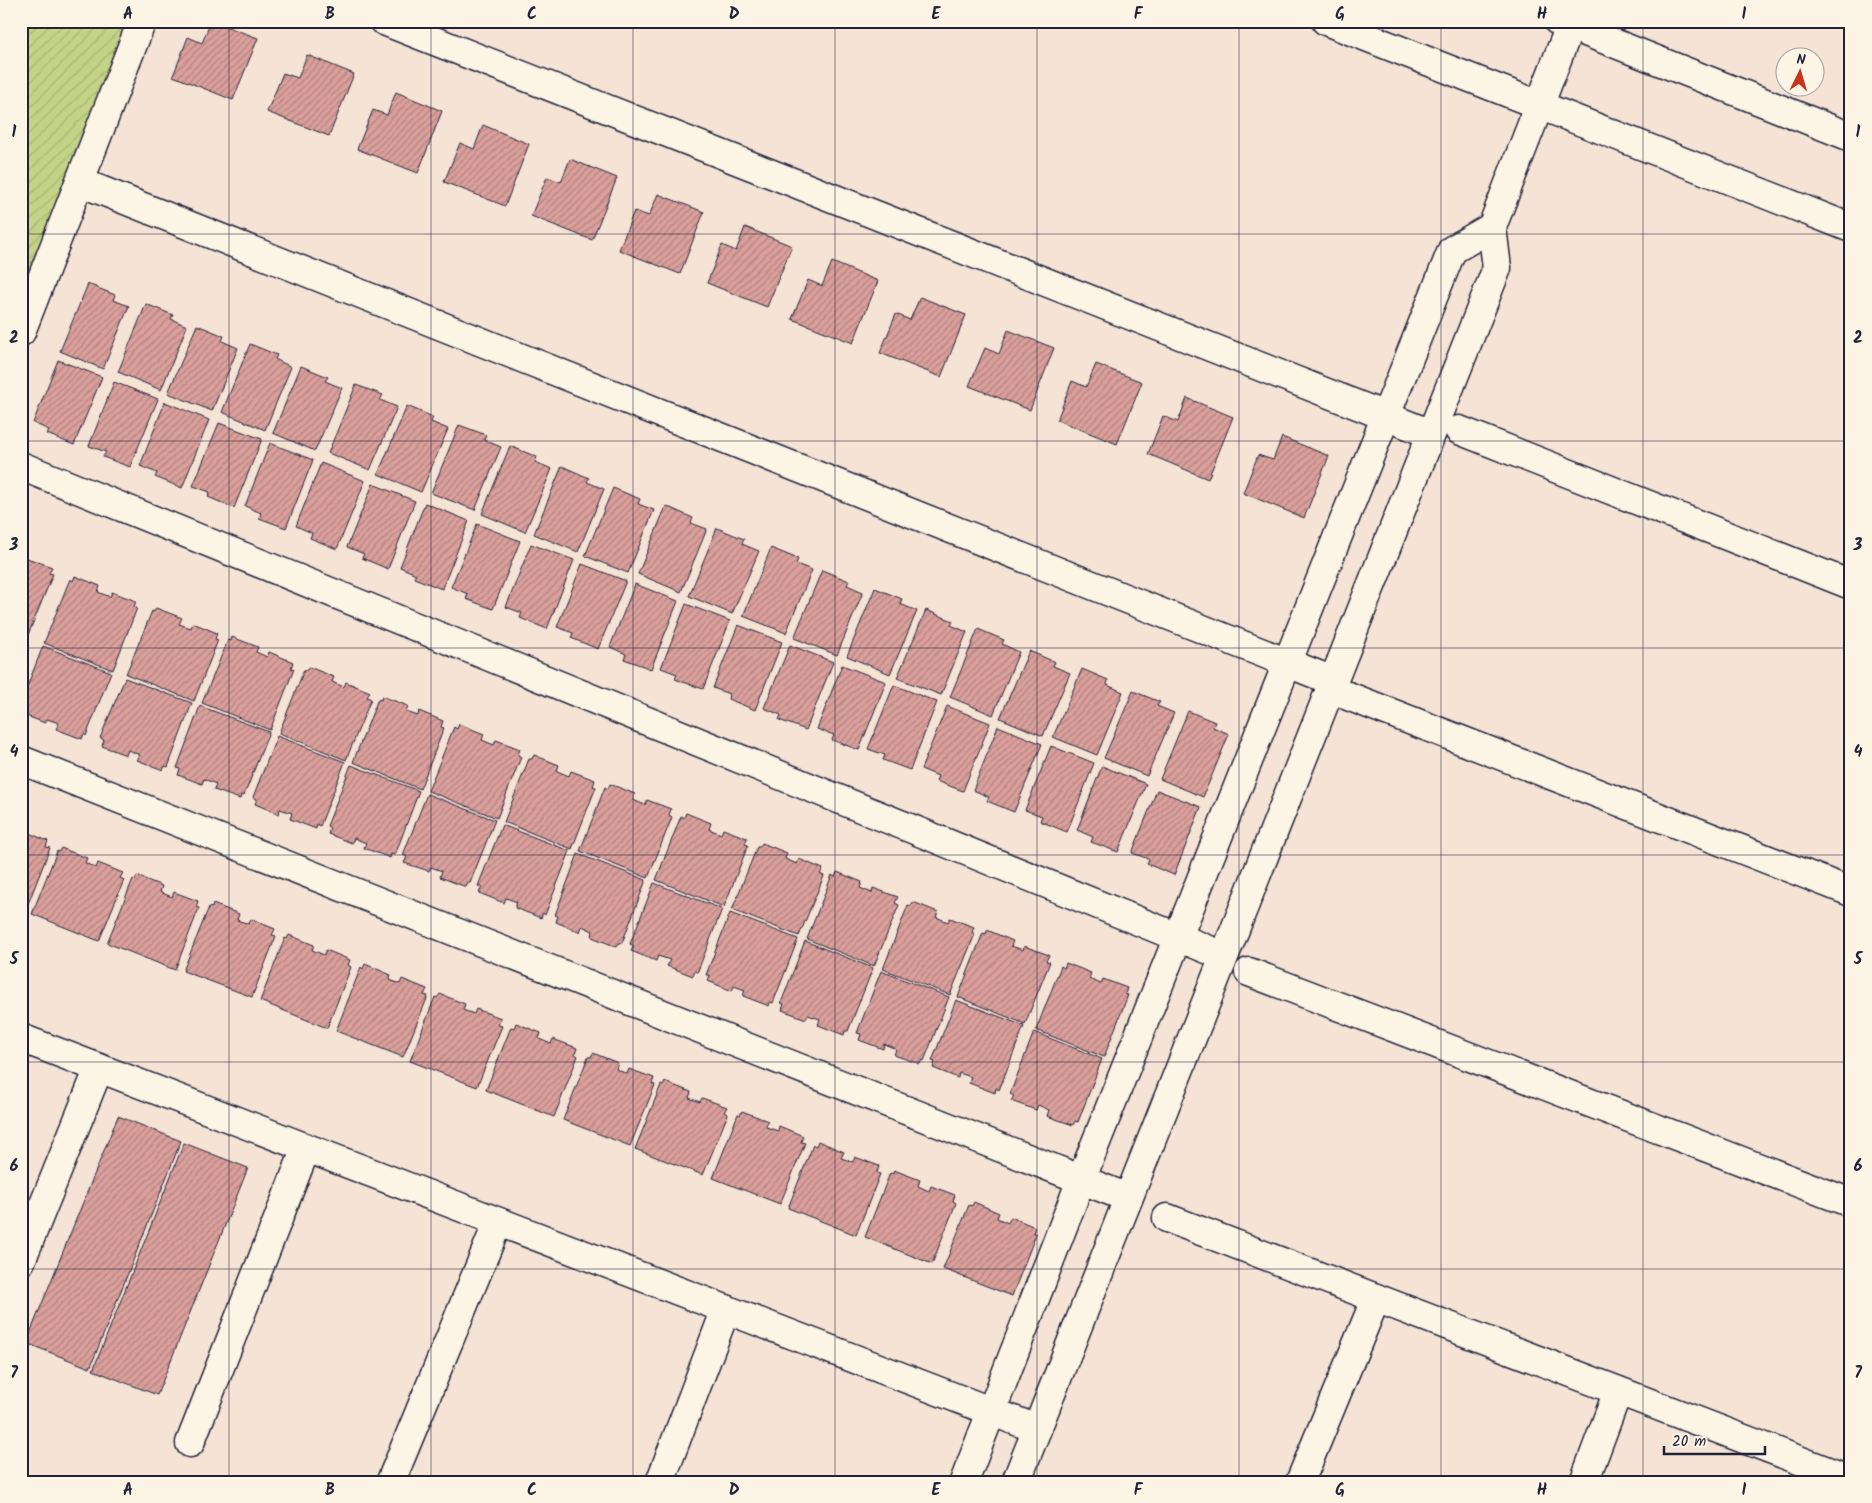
<svg xmlns="http://www.w3.org/2000/svg" width="1872" height="1503" font-family="Kalam,sans-serif">
	<defs>
		<pattern id="garden-furrows" width="10" height="10" patternUnits="userSpaceOnUse" patternTransform="scale(1.25)"><rect width="10" height="10" fill="#c5d387"/><path d="M-1 1l2-2M0 10L10 0M9 11l2-2" fill="none" stroke="#a9b575"/></pattern>
		<pattern id="building-hatch" width="6" height="6" patternUnits="userSpaceOnUse" patternTransform="scale(1.25)"><rect width="6" height="6" fill="#dba09c"/><path d="M-1 1l2-2M0 6l6-6M5 7l2-2" fill="none" stroke="#b18280"/></pattern>
	</defs>
	<rect width="100%" height="100%" fill="#f5e4d6"/>
	<filter id="ink" filterUnits="userSpaceOnUse"><feTurbulence type="fractalNoise" baseFrequency=".02" numOctaves="2"/><feDisplacementMap in="SourceGraphic" scale="10" xChannelSelector="R" yChannelSelector="G"/><feConvolveMatrix kernelMatrix="1 2 1 2 8 2 1 2 1" color-interpolation-filters="sRGB"/></filter>
	<g filter="url(#ink)">
		<polygon fill="url(#garden-furrows)" stroke="#747a61" points="21,21 142,21 21,332"/>
		<g fill="url(#building-hatch)" stroke="#22223b">
			<polygon points="211,21 258,38 233,100 173,76 188,37 202,43"/>
			<polygon points="307,55 354,74 329,136 267,112 283,73 298,78"/>
			<polygon points="396,92 442,111 418,173 357,149 373,110 387,115"/>
			<polygon points="483,125 529,144 505,206 444,182 460,143 474,149"/>
			<polygon points="570,159 617,178 592,240 531,216 547,177 561,182"/>
			<polygon points="658,194 704,212 680,274 619,250 634,211 649,216"/>
			<polygon points="745,227 792,246 767,307 707,283 722,245 736,251"/>
			<polygon points="832,262 878,281 853,343 792,319 808,280 822,286"/>
			<polygon points="88,284 115,295 113,300 129,306 103,369 60,351"/>
			<polygon points="920,297 966,315 941,377 880,353 896,314 910,320"/>
			<polygon points="146,304 173,315 171,319 187,326 161,390 118,372"/>
			<polygon points="197,325 224,336 222,341 238,348 212,411 168,393"/>
			<polygon points="1008,330 1054,348 1030,410 969,386 985,348 999,354"/>
			<polygon points="250,344 277,355 275,359 291,367 265,430 222,412"/>
			<polygon points="58,360 102,377 74,445 47,434 49,430 33,423"/>
			<polygon points="1096,364 1142,382 1117,444 1057,420 1072,381 1086,387"/>
			<polygon points="301,366 328,377 325,381 342,388 315,451 273,433"/>
			<polygon points="114,382 158,399 130,467 103,457 106,452 89,446"/>
			<polygon points="356,385 383,395 380,400 397,407 370,470 328,453"/>
			<polygon points="1187,398 1233,417 1208,479 1148,454 1163,416 1178,422"/>
			<polygon points="165,402 209,420 182,488 155,477 157,473 140,466"/>
			<polygon points="407,406 433,417 431,422 448,429 421,492 378,474"/>
			<polygon points="219,423 262,439 234,508 208,497 210,492 193,486"/>
			<polygon points="459,425 486,435 484,440 501,447 475,510 431,493"/>
			<polygon points="1282,437 1329,456 1304,518 1243,493 1258,455 1273,460"/>
			<polygon points="270,443 313,460 286,528 259,518 261,513 245,506"/>
			<polygon points="510,446 537,457 535,462 552,469 525,532 482,514"/>
			<polygon points="321,463 365,481 337,549 310,538 312,533 296,526"/>
			<polygon points="562,466 589,478 587,482 604,489 578,552 534,534"/>
			<polygon points="373,484 415,501 388,569 362,558 364,554 347,547"/>
			<polygon points="613,488 640,499 638,504 654,510 628,573 585,556"/>
			<polygon points="425,503 469,521 442,589 414,578 416,574 400,567"/>
			<polygon points="666,506 693,518 691,523 707,529 681,592 638,574"/>
			<polygon points="477,524 520,541 493,609 466,599 468,594 451,587"/>
			<polygon points="717,528 744,539 742,544 759,551 732,614 689,596"/>
			<polygon points="531,544 574,560 547,629 520,618 522,613 506,607"/>
			<polygon points="771,548 798,559 796,564 812,570 786,633 743,616"/>
			<polygon points="27,558 52,567 49,573 53,574 28,635 21,633 21,561 25,562"/>
			<polygon points="582,564 626,581 598,649 571,638 573,633 557,627"/>
			<polygon points="822,570 849,581 847,585 863,592 837,655 794,638"/>
			<polygon points="75,576 100,586 98,592 110,597 112,592 136,601 134,607 137,608 113,670 44,643 70,579 73,581"/>
			<polygon points="635,584 678,601 651,669 624,659 626,654 610,647"/>
			<polygon points="875,588 902,599 900,604 917,611 890,674 847,656"/>
			<polygon points="686,604 730,621 703,689 675,679 677,674 661,668"/>
			<polygon points="156,608 182,618 179,624 191,628 193,623 217,633 215,639 218,640 194,701 126,674 152,611 154,612"/>
			<polygon points="926,610 953,621 951,625 967,632 941,695 897,678"/>
			<polygon points="738,625 782,642 755,710 728,699 729,694 713,688"/>
			<polygon points="978,629 1004,640 1002,644 1019,652 993,715 950,697"/>
			<polygon points="21,635 27,637 21,651"/>
			<polygon points="232,637 258,647 256,652 267,657 269,652 293,662 291,668 294,669 270,730 202,703 228,640 231,641"/>
			<polygon points="790,645 833,662 806,730 779,720 781,715 764,708"/>
			<polygon points="43,646 111,672 86,736 84,734 82,739 56,729 59,723 47,719 45,723 21,714 23,709 21,702"/>
			<polygon points="1029,651 1055,662 1053,666 1070,673 1043,736 1000,718"/>
			<polygon points="842,665 886,682 859,750 832,740 834,735 817,729"/>
			<polygon points="309,667 334,677 332,682 344,687 346,682 370,692 367,697 371,699 346,760 279,733 304,670 307,670"/>
			<polygon points="1082,669 1108,680 1107,685 1123,692 1097,755 1053,737"/>
			<polygon points="125,678 192,703 168,767 165,766 163,770 137,760 140,755 128,750 126,755 102,746 104,740 100,738"/>
			<polygon points="894,685 937,702 910,770 883,760 885,755 868,749"/>
			<polygon points="1133,691 1160,702 1157,706 1174,713 1147,776 1104,758"/>
			<polygon points="382,696 408,706 406,712 418,716 419,711 443,721 441,727 444,728 420,789 353,762 378,699 381,700"/>
			<polygon points="200,706 269,732 244,796 241,795 240,799 214,790 216,784 204,779 202,784 178,775 180,769 177,768"/>
			<polygon points="947,706 990,723 963,791 936,781 938,776 921,769"/>
			<polygon points="1188,711 1215,722 1213,727 1229,734 1203,797 1160,779"/>
			<polygon points="459,724 484,734 482,740 494,745 496,740 520,749 518,755 521,757 497,818 428,791 454,727 457,729"/>
			<polygon points="998,726 1042,744 1014,812 987,801 989,797 973,790"/>
			<polygon points="277,736 345,762 320,826 317,824 316,829 290,819 292,813 280,809 279,814 255,804 257,799 253,797"/>
			<polygon points="1051,746 1094,763 1067,832 1040,821 1042,816 1025,810"/>
			<polygon points="534,755 559,765 557,771 569,776 571,771 595,780 593,786 596,787 572,849 504,822 529,759 532,759"/>
			<polygon points="351,765 419,791 395,855 391,854 390,858 364,848 366,843 354,838 352,843 328,834 330,828 327,826"/>
			<polygon points="1102,766 1146,784 1118,852 1091,842 1093,837 1077,830"/>
			<polygon points="610,784 635,794 633,800 645,805 647,800 671,809 669,815 672,817 648,878 580,851 605,787 608,789"/>
			<polygon points="1157,790 1201,807 1174,875 1147,864 1149,859 1132,853"/>
			<polygon points="427,794 495,820 470,883 468,883 466,887 440,877 442,871 431,867 429,871 404,863 407,857 403,855"/>
			<polygon points="686,813 711,823 709,829 721,834 723,829 747,838 745,844 748,845 724,907 656,880 681,816 684,818"/>
			<polygon points="502,825 570,851 545,915 543,913 541,918 515,908 517,902 506,898 504,903 479,893 482,887 478,886"/>
			<polygon points="24,831 48,841 46,847 50,848 26,909 21,908 21,836"/>
			<polygon points="762,843 787,853 785,859 797,864 799,859 823,869 820,874 824,876 799,936 732,910 757,847 760,847"/>
			<polygon points="61,848 87,858 85,863 96,868 98,863 123,873 120,878 124,880 99,941 32,914 57,851 59,852"/>
			<polygon points="578,854 646,880 622,943 619,943 617,947 592,937 593,931 582,926 580,932 556,922 558,916 555,915"/>
			<polygon points="837,872 862,882 860,888 872,893 873,888 898,897 895,903 899,905 874,966 807,939 832,875 835,877"/>
			<polygon points="137,876 162,886 160,892 172,897 174,892 198,901 196,907 199,908 175,970 107,943 133,879 135,881"/>
			<polygon points="654,883 722,909 697,973 695,971 693,976 667,966 670,960 658,956 656,961 631,951 634,946 630,944"/>
			<polygon points="913,902 938,912 936,917 948,922 950,918 974,927 972,932 975,934 950,995 883,969 908,905 911,906"/>
			<polygon points="213,904 239,914 237,920 249,924 251,919 275,929 272,935 276,936 252,997 183,971 209,907 212,908"/>
			<polygon points="730,913 798,939 773,1003 770,1002 769,1006 743,996 745,990 734,986 732,991 708,981 710,975 706,975"/>
			<polygon points="987,930 1013,941 1011,946 1023,950 1024,946 1049,955 1046,961 1050,962 1025,1024 958,997 983,933 986,934"/>
			<polygon points="289,935 314,945 312,950 324,955 326,950 350,960 348,965 351,967 327,1028 260,1001 285,938 287,939"/>
			<polygon points="805,941 873,968 848,1031 845,1031 844,1035 818,1025 820,1019 808,1015 806,1019 782,1010 784,1004 781,1003"/>
			<polygon points="1066,963 1091,973 1089,979 1101,984 1103,979 1127,988 1125,994 1128,995 1104,1057 1036,1030 1061,966 1064,968"/>
			<polygon points="365,964 391,975 389,980 400,984 402,979 427,989 424,995 428,996 403,1057 336,1031 361,967 363,969"/>
			<polygon points="881,971 949,997 924,1061 922,1060 920,1064 894,1055 896,1049 884,1044 883,1049 859,1040 861,1034 857,1033"/>
			<polygon points="440,994 465,1004 463,1010 474,1014 476,1009 501,1018 498,1025 502,1026 477,1087 410,1061 435,997 437,998"/>
			<polygon points="956,1000 1024,1026 999,1090 996,1088 995,1093 969,1083 971,1077 959,1073 958,1078 933,1068 935,1062 932,1061"/>
			<polygon points="516,1023 541,1033 539,1039 551,1044 553,1039 577,1048 575,1054 578,1056 554,1117 486,1090 511,1027 514,1028"/>
			<polygon points="1034,1032 1102,1059 1078,1122 1075,1121 1073,1125 1047,1116 1049,1110 1038,1105 1036,1110 1011,1101 1014,1096 1010,1094"/>
			<polygon points="593,1053 618,1063 616,1069 627,1074 629,1069 654,1078 652,1084 655,1085 630,1146 563,1120 588,1057 591,1057"/>
			<polygon points="665,1082 691,1092 689,1098 700,1102 702,1098 727,1107 724,1112 728,1114 703,1175 635,1149 661,1085 663,1086"/>
			<polygon points="742,1111 768,1121 766,1127 778,1131 779,1126 803,1136 801,1142 805,1143 780,1204 713,1178 738,1114 740,1115"/>
			<polygon points="118,1116 181,1141 90,1368 26,1343"/>
			<polygon points="818,1141 844,1152 841,1158 853,1162 855,1157 879,1166 877,1173 880,1174 856,1235 788,1208 813,1145 816,1146"/>
			<polygon points="184,1143 248,1168 157,1395 93,1370"/>
			<polygon points="894,1170 920,1180 918,1186 929,1191 931,1186 955,1195 953,1201 956,1203 932,1264 865,1237 890,1173 893,1174"/>
			<polygon points="974,1202 999,1213 997,1218 1008,1223 1011,1217 1035,1227 1033,1233 1036,1234 1012,1296 943,1269 969,1205 972,1206"/>
		</g>
		<g fill="none" stroke-linecap="round" stroke-linejoin="round">
			<g stroke="#22223b" stroke-width="31">
				<g id="minor">
					<polyline points="384,21 1431,434"/>
					<polyline points="1326,21 1851,228"/>
					<polyline points="1558,21 1851,137"/>
					<polyline points="80,182 1333,681"/>
					<polyline points="21,332 142,21"/>
					<polyline points="1459,430 1851,585"/>
					<polyline points="21,466 1224,956"/>
					<polyline points="1348,696 1851,892"/>
					<polyline points="21,760 1128,1198"/>
					<polyline points="1249,972 1851,1203"/>
					<polyline points="21,1038 1037,1429"/>
					<polyline points="1167,1218 1851,1480"/>
					<polyline points="21,1261 99,1068"/>
					<polyline points="190,1443 306,1148"/>
					<polyline points="391,1481 498,1222"/>
					<polyline points="660,1482 726,1309"/>
					<polyline points="964,1482 1081,1180 1452,250 1492,227 1572,21"/>
					<polyline points="1016,1482 1497,268 1492,227"/>
					<polyline points="1300,1482 1376,1298"/>
					<polyline points="1584,1482 1618,1391"/>
				</g>
			</g>
			<use href="#minor" stroke="#fcf5e5" stroke-width="28"/>
		</g>
	</g>
	<path fill="none" stroke="#22223b" stroke-width="1" stroke-opacity="0.55" d="M229,21v1461M431,21v1461M633,21v1461M835,21v1461M1037,21v1461M1239,21v1461M1441,21v1461M1643,21v1461M21,234h1830M21,441h1830M21,648h1830M21,855h1830M21,1062h1830M21,1269h1830"/>
	<rect width="1872" height="1503" fill="none" stroke="#fcf5e5" stroke-width="55"/>
	<g transform="translate(1800 72) rotate(5)"><circle r="24" fill="#fcf5e5" stroke="#a5a1a1"/>
	<path d="M0-4L9 19L0 12L-9 19Z" fill="#c8321e"/>
	<text y="-8" font-size="14" font-weight="bold" text-anchor="middle" fill="#22223b">N</text>
	</g>
	<path d="M1664 1446v8h101v-8" fill="none" stroke="#22223b" stroke-width="2.5"/>
	<text x="1672" y="1446" font-size="15" fill="#22223b" stroke="#fcf5e5" stroke-width="4" paint-order="stroke">20 m</text>
	<rect x="28" y="28" width="1816" height="1448" fill="none" stroke="#22223b" stroke-width="2"/>
	<g font-size="16" text-anchor="middle" font-weight="bold" fill="#22223b">
		<text x="128" y="19">A</text>
		<text x="330" y="19">B</text>
		<text x="532" y="19">C</text>
		<text x="734" y="19">D</text>
		<text x="936" y="19">E</text>
		<text x="1138" y="19">F</text>
		<text x="1340" y="19">G</text>
		<text x="1542" y="19">H</text>
		<text x="1744" y="19">I</text>
		<text x="14" y="137">1</text>
		<text x="1858" y="137">1</text>
		<text x="14" y="343">2</text>
		<text x="1858" y="343">2</text>
		<text x="14" y="550">3</text>
		<text x="1858" y="550">3</text>
		<text x="14" y="757">4</text>
		<text x="1858" y="757">4</text>
		<text x="14" y="964">5</text>
		<text x="1858" y="964">5</text>
		<text x="14" y="1171">6</text>
		<text x="1858" y="1171">6</text>
		<text x="14" y="1378">7</text>
		<text x="1858" y="1378">7</text>
		<text x="128" y="1495">A</text>
		<text x="330" y="1495">B</text>
		<text x="532" y="1495">C</text>
		<text x="734" y="1495">D</text>
		<text x="936" y="1495">E</text>
		<text x="1138" y="1495">F</text>
		<text x="1340" y="1495">G</text>
		<text x="1542" y="1495">H</text>
		<text x="1744" y="1495">I</text>
	</g>
</svg>
